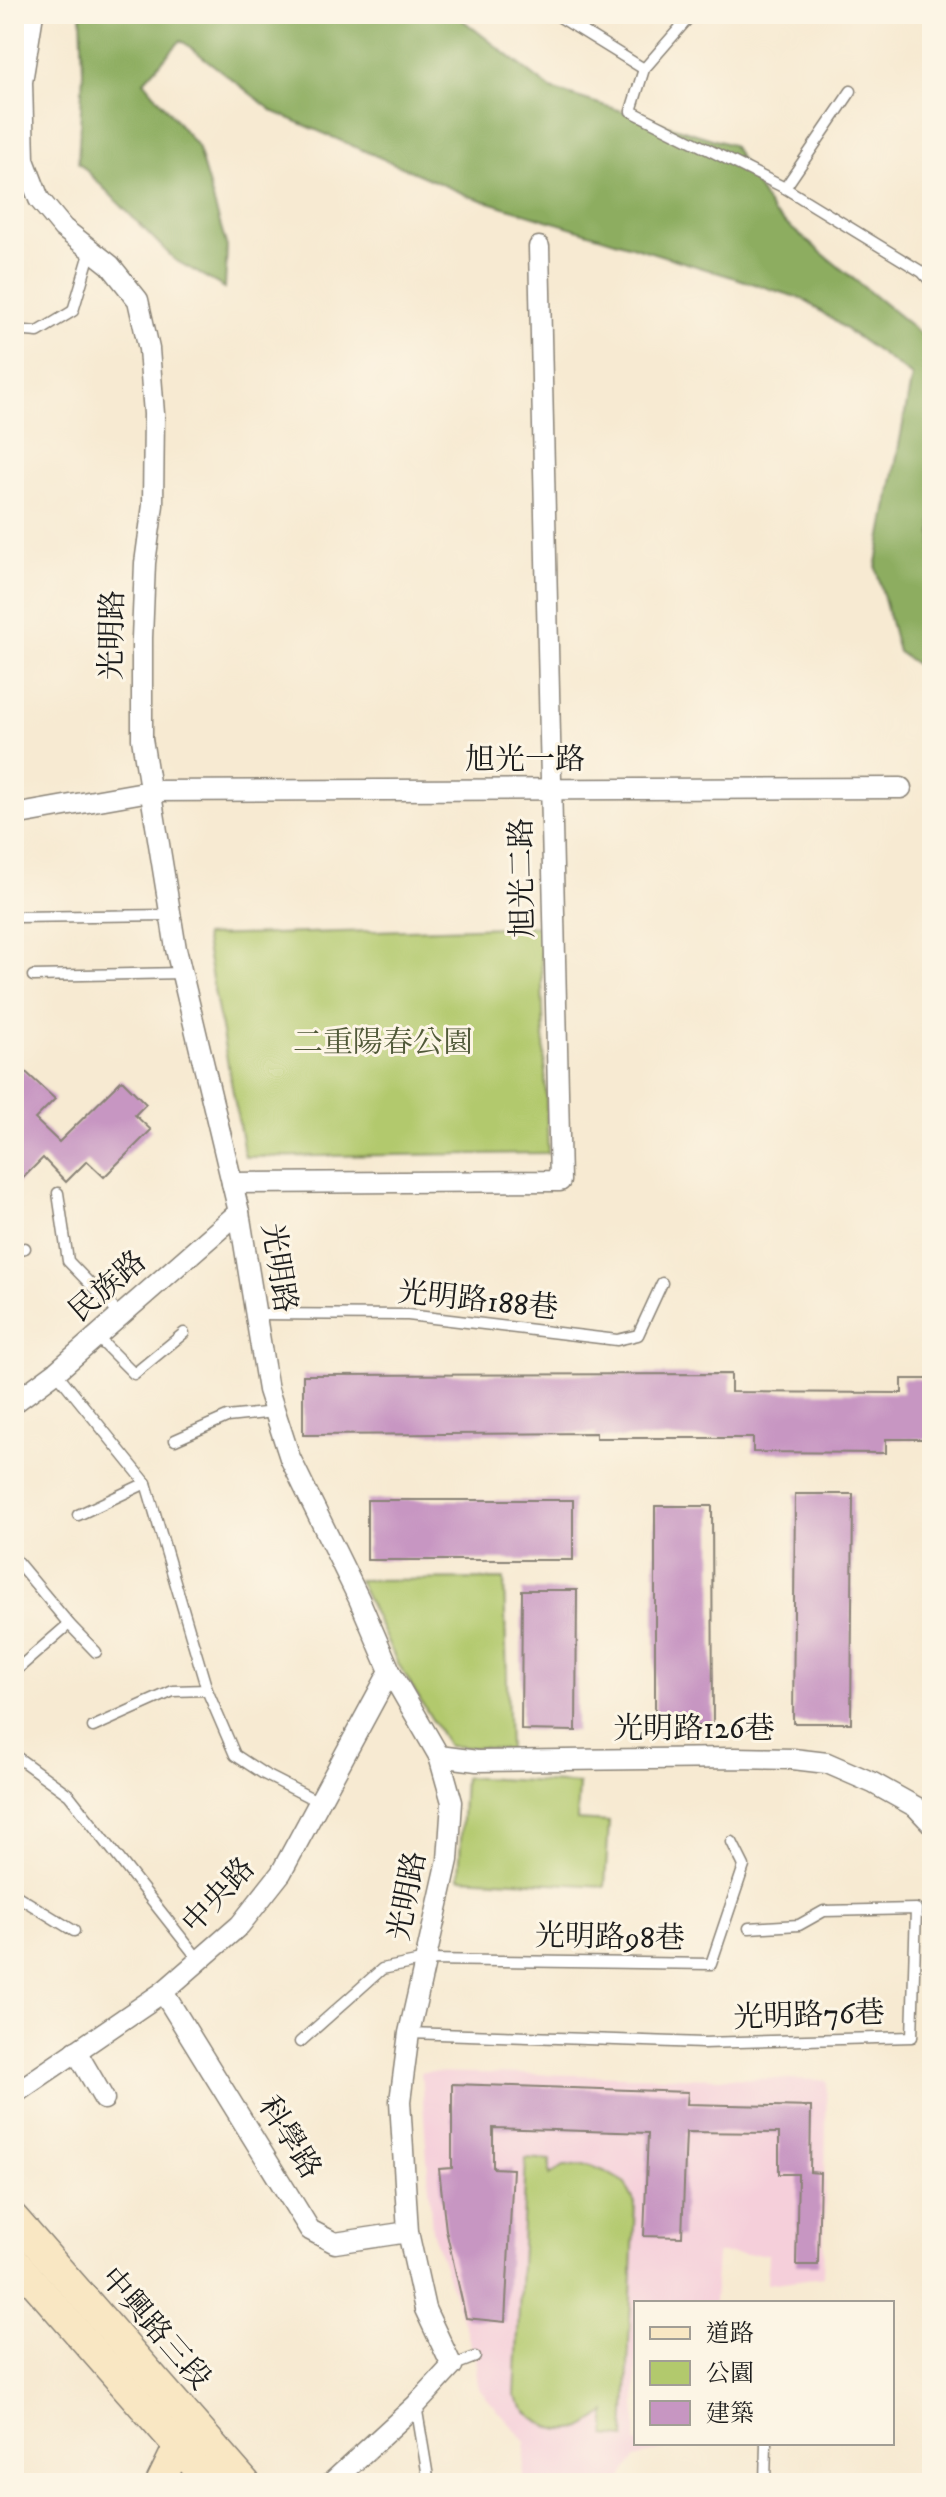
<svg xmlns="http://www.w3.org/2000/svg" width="946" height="2497" font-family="'IM FELL DW Pica','Noto Serif TC',serif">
	<rect width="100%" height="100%" fill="#fcf5e5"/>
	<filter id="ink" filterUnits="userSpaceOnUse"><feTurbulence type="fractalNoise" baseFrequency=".0125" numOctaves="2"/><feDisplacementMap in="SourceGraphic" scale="16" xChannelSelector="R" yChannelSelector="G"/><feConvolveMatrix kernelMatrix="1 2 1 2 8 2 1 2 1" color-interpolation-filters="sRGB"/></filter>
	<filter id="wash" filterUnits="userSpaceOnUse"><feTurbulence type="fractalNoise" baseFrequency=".006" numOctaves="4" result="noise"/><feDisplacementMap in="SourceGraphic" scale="32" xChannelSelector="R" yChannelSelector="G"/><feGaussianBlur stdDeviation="1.8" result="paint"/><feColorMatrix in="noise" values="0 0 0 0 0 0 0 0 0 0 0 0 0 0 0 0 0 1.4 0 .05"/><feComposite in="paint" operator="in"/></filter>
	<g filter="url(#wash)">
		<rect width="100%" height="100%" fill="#f7ead2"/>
		<polygon fill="#f5cfda" points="421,2072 827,2080 823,2277 767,2284 768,2254 717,2254 714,2303 636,2303 636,2443 685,2443 635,2458 619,2483 522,2483 526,2442 478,2388 475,2357 432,2231"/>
		<g fill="#b2c96d" stroke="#677244" stroke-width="2">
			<polygon points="540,926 548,1153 245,1157 204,936"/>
			<polygon points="504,1579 509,1749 448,1746 396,1660 358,1580"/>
			<polygon points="464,1777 579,1784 577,1820 609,1822 605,1886 459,1878"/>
			<path d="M526,2158l24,2v15l14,-9 25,-1 17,7 19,11 10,20 -10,235 -19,-2v-24c-7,4 -18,15 -27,17 -29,6 -49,-10 -64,-33z"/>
		</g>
		<polygon fill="#8dad60" stroke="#54643e" stroke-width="2" points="81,14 455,14 551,89 732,145 773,213 932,343 932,675 898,652 876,568 912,376 803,299 469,196 274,112 181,40 144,81 197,146 227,247 225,288 175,260 78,162 83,72"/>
		<g id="blocks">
			<g fill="#c796c2">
				<polygon points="14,1061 55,1099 35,1119 59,1142 122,1080 146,1104 135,1115 151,1130 104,1177 87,1161 66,1182 43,1158 14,1187"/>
				<polygon points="731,1374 731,1392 902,1393 902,1379 932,1379 932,1439 886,1439 886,1453 753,1452 753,1438 596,1438 596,1433 303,1435 303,1375"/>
				<polygon points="795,1494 853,1494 851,1723 793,1723"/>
				<rect x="367" y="1500" width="206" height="60"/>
				<polygon points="655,1506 712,1506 713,1726 655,1726"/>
				<polygon points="522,1590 577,1590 576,1731 521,1730"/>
				<polygon points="452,2084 688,2092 687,2104 811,2107 810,2172 820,2173 818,2265 796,2265 798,2174 779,2174 779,2133 686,2132 682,2237 644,2236 648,2133 493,2128 493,2168 513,2169 505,2322 466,2318 446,2230 439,2169 452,2168"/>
			</g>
		</g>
	</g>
	<g filter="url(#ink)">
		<use href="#blocks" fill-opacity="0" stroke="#8a8377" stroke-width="2"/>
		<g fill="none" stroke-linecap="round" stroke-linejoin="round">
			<g stroke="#8a8377" stroke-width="13">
				<g id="lane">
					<polyline points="555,14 644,69"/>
					<polyline points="692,14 644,69 631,111 785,188 922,272 932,283"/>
					<polyline points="785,188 851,91"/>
					<polyline points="14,330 38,332 73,311 91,250"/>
					<polyline points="15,917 170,915"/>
					<polyline points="33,976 183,973"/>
					<polyline points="58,1193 68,1261 121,1316"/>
					<polyline points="14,1251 25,1248"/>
					<polyline points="254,1314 408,1315 617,1340 638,1335 662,1283"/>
					<polyline points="97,1337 134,1374 184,1333"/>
					<polyline points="56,1372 146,1483 207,1690 235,1755 264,1774 319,1802"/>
					<polyline points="175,1440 227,1417 275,1412"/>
					<polyline points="78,1515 146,1483"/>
					<polyline points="14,1558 69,1624 96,1652"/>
					<polyline points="14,1672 69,1624"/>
					<polyline points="93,1727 173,1691 207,1690"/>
					<polyline points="14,1755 69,1795 199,1960"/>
					<polyline points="14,1894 74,1931"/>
					<polyline points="409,2033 703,2043 912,2037 916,1909 824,1911 799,1925 749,1928"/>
					<polyline points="300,2042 382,1969 426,1960 711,1964 744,1866 732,1842"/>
					<polyline points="452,2366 475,2357"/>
					<polyline points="416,2405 429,2483"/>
					<polyline points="765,2483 766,2443"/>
				</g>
			</g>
			<g stroke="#8a8377" stroke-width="23">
				<g id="street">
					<polyline points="33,14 22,82 24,160 39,199 63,228 110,265 138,300 149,349 154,414 153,505 145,563 142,638 142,739 176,949 239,1212 268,1390 290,1458 359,1599 390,1671 439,1756 452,1802 448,1860 409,2033 400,2101 408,2232 425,2309 452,2366 416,2405 331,2483"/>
					<polyline points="14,815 150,791 901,788"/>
					<polyline points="232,1183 560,1181 539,247"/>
					<polyline points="14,1403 56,1372 239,1212"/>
					<polyline points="439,1756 477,1761 735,1758 793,1759 827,1763 873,1783 916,1807 932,1824"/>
					<polyline points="163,1992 310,2230 335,2243 408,2232"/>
					<polyline points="76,2051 104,2099"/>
					<polyline points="14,2094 163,1992 240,1925 281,1873 390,1671"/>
				</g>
			</g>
			<g stroke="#8a8377" stroke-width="31">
				<g id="secondary">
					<polyline points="14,2218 246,2483"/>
					<polyline points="14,2260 210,2483"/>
					<polyline points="160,2483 178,2446 191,2434"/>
				</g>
			</g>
			<use href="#lane" stroke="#fff" stroke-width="10"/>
			<use href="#street" stroke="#fff" stroke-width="20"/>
			<use href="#secondary" stroke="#f9e7c3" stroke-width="28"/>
		</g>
	</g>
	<g text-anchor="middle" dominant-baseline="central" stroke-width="6" stroke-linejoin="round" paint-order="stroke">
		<g font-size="30" fill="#1c1c1c" stroke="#fcf5e5">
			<text transform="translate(113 635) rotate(-89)">光明路</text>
			<text x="525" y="760">旭光一路</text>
			<text transform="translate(523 878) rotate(-91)">旭光二路</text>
			<text transform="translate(278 1268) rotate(81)">光明路</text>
			<text transform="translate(108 1287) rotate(-41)">民族路</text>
			<text transform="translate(478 1301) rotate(6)">光明路188巷</text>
			<text x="694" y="1729">光明路126巷</text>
			<text transform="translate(219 1896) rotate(-47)">中央路</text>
			<text transform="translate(408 1896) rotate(-79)">光明路</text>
			<text transform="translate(610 1938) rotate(1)">光明路98巷</text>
			<text transform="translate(809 2016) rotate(-2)">光明路76巷</text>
			<text transform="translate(289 2138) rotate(58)">科學路</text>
			<text transform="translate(155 2329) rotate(49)">中興路三段</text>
		</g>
		<g font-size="30" fill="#505938" stroke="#fcf5e5">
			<text x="383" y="1043">二重陽春公園</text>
		</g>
	</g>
	<rect width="946" height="2497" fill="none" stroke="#fcf5e5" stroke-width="48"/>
	<rect x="634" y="2301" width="260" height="144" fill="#fcf5e5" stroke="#a29e95" stroke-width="2"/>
	<rect x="650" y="2327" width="40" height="12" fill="#f9e7c3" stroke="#a29e95" stroke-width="2"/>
	<text x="706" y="2341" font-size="24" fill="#1c1c1c">道路</text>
	<rect x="650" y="2361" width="40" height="24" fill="#b2c96d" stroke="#a29e95" stroke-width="2"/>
	<text x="706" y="2381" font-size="24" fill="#1c1c1c">公園</text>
	<rect x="650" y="2401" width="40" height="24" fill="#c796c2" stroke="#a29e95" stroke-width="2"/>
	<text x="706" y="2421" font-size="24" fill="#1c1c1c">建築</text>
</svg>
